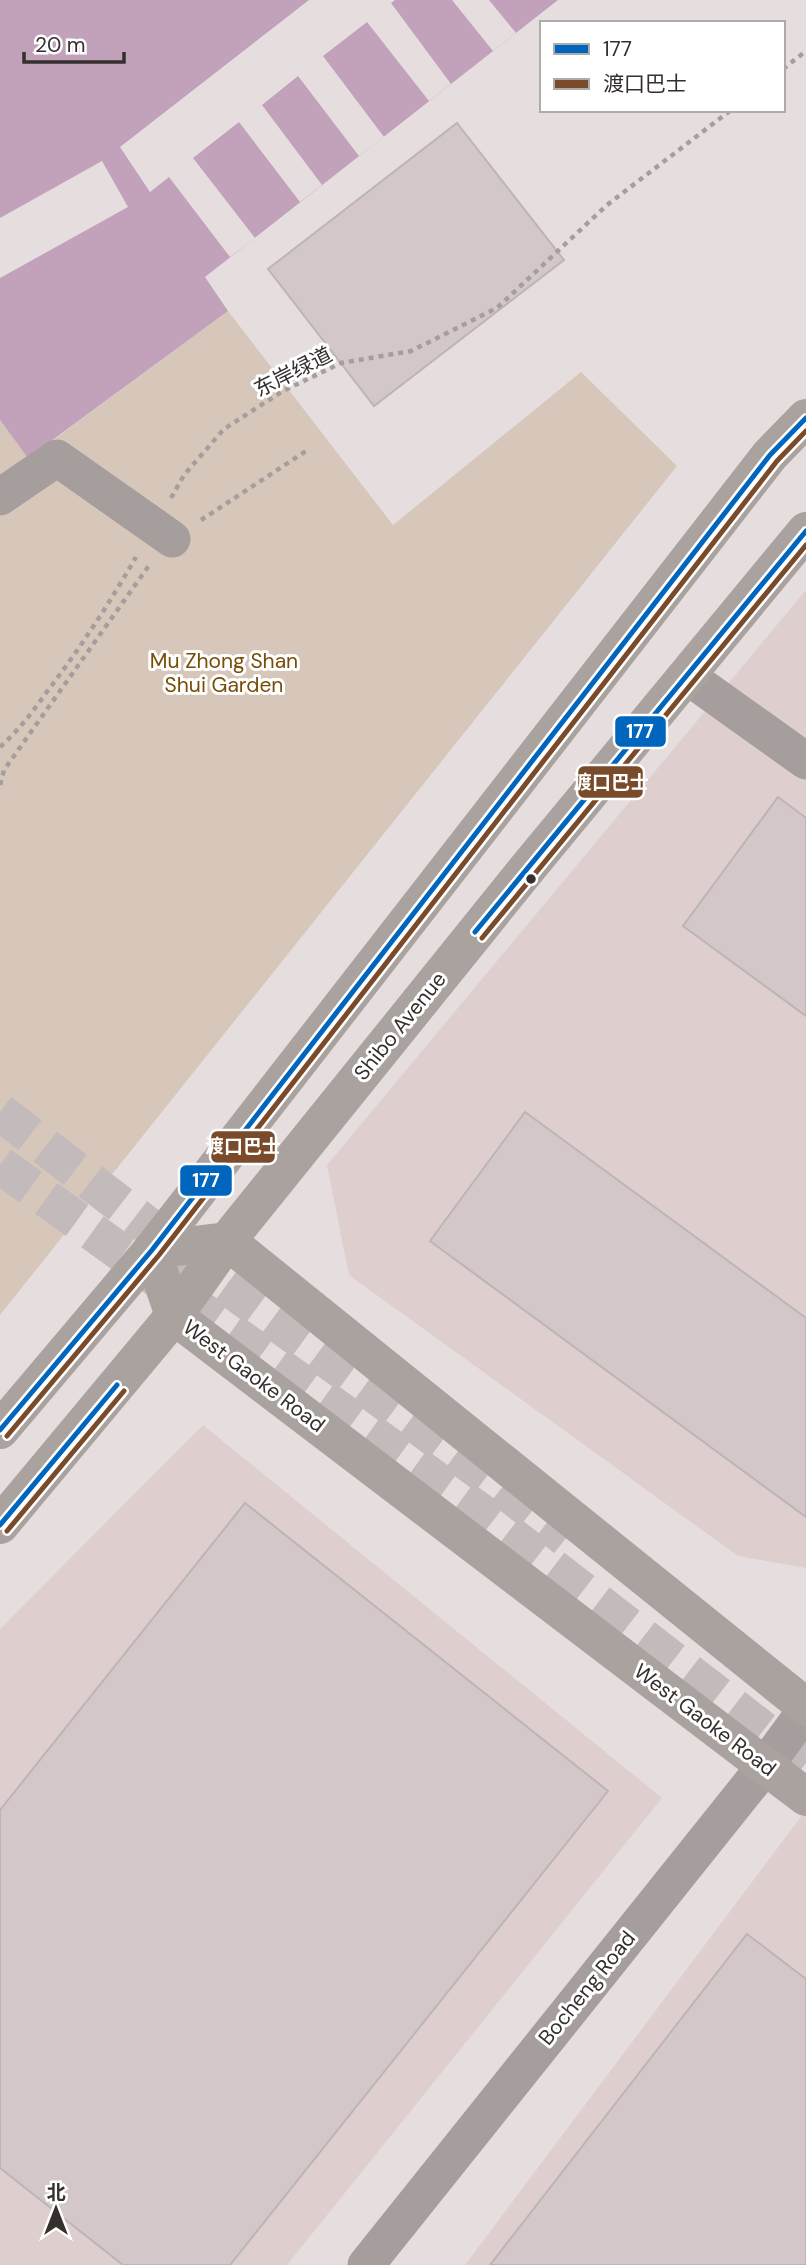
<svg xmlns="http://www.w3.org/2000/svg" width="806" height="2265" font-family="'DM Sans','Noto Sans SC',sans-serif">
	<rect width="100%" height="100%" fill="#e6dede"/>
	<g fill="#dececd">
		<polygon points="806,590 806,1568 738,1556 349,1275 327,1165"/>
		<polygon points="203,1425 662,1798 287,2265 0,2265 0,1629"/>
		<polygon points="806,1810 806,2265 465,2265"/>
	</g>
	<polygon fill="#d7c7ba" points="228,311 393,525 581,372 677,466 0,1315 0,420 29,458"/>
	<polygon fill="#c1a2ba" points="0,0 558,0 205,277 228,311 28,458 0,420"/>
	<g fill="#e6dede">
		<polygon points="309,0 395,0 391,3 451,84 429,101 367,22 323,56 384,137 359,156 298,76 262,105 322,185 300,202 239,122 193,158 255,238 230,257 169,177 150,192 120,147"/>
		<polygon points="452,0 489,0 516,33 493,51"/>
		<polygon points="102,161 128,207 0,278 0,218"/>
	</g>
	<g fill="#d4c7c9" stroke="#bbb5b6" stroke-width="2">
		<polygon points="457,123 564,260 374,406 268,269"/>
		<polygon points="778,797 806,818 806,1016 683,926"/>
		<polygon points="525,1112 806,1318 806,1517 430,1241"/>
		<polygon points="245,1503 608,1791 230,2265 123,2265 0,2168 0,1810"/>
		<polygon points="747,1934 806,1979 806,2265 490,2265"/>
	</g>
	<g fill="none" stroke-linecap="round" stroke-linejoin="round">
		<g stroke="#c3bbbb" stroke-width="38" stroke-dasharray="38 19" stroke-linecap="butt">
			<polyline points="0,1112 212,1275 488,1477 566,1538"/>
			<polyline points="0,1165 483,1514 806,1763"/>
		</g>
		<g stroke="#a59e9d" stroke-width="4.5" stroke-dasharray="5 5" stroke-linecap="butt">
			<polyline points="783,69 806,51"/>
			<polyline points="171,498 184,475 224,429 283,391 341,363 411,351 497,308 607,205 731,110"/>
			<polyline points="201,520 309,449"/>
			<path d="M0,747c18,-16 32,-34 46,-54 33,-43 63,-89 90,-136"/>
			<polyline points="0,785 4,770 150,564"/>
		</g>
		<g stroke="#a59e9d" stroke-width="37">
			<polyline points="0,497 57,458 172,539"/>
			<polyline points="687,676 806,761"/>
			<polyline points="366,2265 765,1766 806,1710"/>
		</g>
		<g stroke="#aaa29e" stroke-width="38">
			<polyline points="152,1250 174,1316 806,1797"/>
			<polyline points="152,1250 227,1241 806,1707"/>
			<polyline points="0,1430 152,1250 770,455 806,418"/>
			<polyline points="0,1525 174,1316 227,1241 526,870 806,531"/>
		</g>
		<g stroke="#fff" stroke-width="10">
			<g id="bus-1">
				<polyline points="475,932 806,531"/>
				<polyline points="0,1430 152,1250 770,455 806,418"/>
				<polyline points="0,1525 117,1385"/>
			</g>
		</g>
		<g stroke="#fff" stroke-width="10">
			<g id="bus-2">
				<polyline points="482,938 806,545"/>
				<polyline points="7,1436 159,1255 777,461 806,431"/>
				<polyline points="7,1531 124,1391"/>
			</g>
		</g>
		<use href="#bus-1" stroke="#0065bd" stroke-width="5"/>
		<use href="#bus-2" stroke="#7a4b2a" stroke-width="5"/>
	</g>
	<circle fill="#352f2e" stroke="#fff" stroke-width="2.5" cx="531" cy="879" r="6"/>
	<g text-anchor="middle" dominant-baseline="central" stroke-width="6" stroke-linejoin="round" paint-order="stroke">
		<g font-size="21" fill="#352f2e" stroke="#fff">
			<text transform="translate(293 372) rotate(-27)">东岸绿道</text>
			<text transform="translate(400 1026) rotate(-51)">Shibo Avenue</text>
			<text transform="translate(254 1376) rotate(37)">West Gaoke Road</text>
			<text transform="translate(705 1720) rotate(37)">West Gaoke Road</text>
			<text transform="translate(587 1988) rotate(-51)">Bocheng Road</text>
		</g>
		<g font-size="21" fill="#794c08" stroke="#fff">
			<text x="224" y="661">Mu Zhong Shan<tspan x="224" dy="24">Shui Garden</tspan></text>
		</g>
	</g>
	<g stroke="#fff" stroke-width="2.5">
		<rect x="614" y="715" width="53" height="33" rx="7" fill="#0065bd"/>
		<rect x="577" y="765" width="67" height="34" rx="7" fill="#7a4b2a"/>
		<rect x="210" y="1130" width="66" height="34" rx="7" fill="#7a4b2a"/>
		<rect x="179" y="1164" width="54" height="33" rx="7" fill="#0065bd"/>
	</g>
	<g font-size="19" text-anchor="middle" font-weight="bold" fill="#fff">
		<text x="640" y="738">177</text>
		<text x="611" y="789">渡口巴士</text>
		<text x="243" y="1153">渡口巴士</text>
		<text x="206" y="1187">177</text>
	</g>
	<rect x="540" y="21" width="245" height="91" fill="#ffffff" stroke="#aeacab" stroke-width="2"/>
	<rect x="554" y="44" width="35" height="10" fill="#0065bd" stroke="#aeacab" stroke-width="2"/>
	<text x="603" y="56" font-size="21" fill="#352f2e">177</text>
	<rect x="554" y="79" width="35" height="10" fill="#7a4b2a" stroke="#aeacab" stroke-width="2"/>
	<text x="603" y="91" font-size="21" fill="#352f2e">渡口巴士</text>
	<g transform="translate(56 2209)" stroke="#ffffff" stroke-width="5" paint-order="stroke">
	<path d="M0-5L12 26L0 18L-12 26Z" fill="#352f2e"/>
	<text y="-10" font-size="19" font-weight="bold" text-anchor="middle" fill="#352f2e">北</text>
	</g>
	<path d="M24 52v10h100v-10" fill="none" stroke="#352f2e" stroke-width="3.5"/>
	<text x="35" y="52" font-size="21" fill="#352f2e" stroke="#ffffff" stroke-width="5" paint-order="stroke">20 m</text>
</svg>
